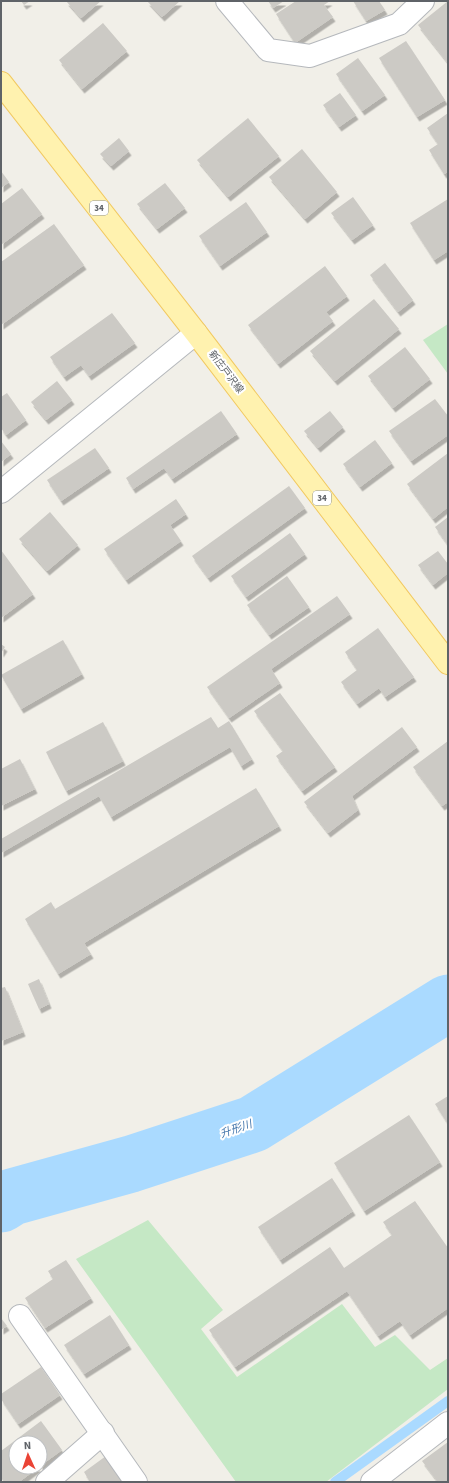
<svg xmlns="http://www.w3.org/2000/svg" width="449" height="1483" font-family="'Source Sans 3','Noto Sans JP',sans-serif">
	<defs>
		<filter id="shadow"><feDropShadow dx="2.5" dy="4.5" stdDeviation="0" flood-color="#0004"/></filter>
	</defs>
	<rect width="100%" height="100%" fill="#f1efe8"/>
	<g fill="#c5e8c5">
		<polygon points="448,324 448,374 423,340"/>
		<polygon points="148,1220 223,1310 201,1329 237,1377 342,1304 375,1347 395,1335 430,1370 448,1358 448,1389 326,1482 236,1482 76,1259"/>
	</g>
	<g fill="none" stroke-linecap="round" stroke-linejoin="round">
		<polyline stroke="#aadaff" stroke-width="10" points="335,1482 448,1401"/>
		<polyline stroke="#aadaff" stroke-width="57" points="1,1204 12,1197 131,1164 253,1124 448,1003"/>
	</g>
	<g fill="#cccac5" filter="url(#shadow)">
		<polygon points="21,1 30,1 24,5"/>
		<polygon points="66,1 101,1 81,18"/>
		<polygon points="147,1 180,1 162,17"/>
		<polygon points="268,1 284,1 273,8"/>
		<polygon points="296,1 330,1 324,5 333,17 295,43 276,14"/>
		<polygon points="353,1 379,1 385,10 366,21"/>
		<polygon points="448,1 448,63 418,25"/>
		<polygon points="103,23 127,51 82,89 59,60"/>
		<polygon points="406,41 445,100 417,117 379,58"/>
		<polygon points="358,58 385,95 362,111 336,74"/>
		<polygon points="340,93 356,115 339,127 323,105"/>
		<polygon points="448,113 448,172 444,174 429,150 438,144 427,128"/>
		<polygon points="248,118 279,156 228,197 197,160"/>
		<polygon points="119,138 129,151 111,166 100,154"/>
		<polygon points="302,149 337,192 305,219 269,177"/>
		<polygon points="1,171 9,182 1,188"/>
		<polygon points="165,183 185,208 157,229 137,204"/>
		<polygon points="22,188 42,214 1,245 1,204"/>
		<polygon points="353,197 373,225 352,240 331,213"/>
		<polygon points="448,199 448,251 434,260 410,223"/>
		<polygon points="246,202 267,232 220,266 199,236"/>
		<polygon points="54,224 84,265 1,325 1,262"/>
		<polygon points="385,263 413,300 398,312 370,275"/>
		<polygon points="325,266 347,296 326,312 333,321 278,364 248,325"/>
		<polygon points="374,299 399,329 335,381 310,351"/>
		<polygon points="112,313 135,343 89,376 81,365 64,377 50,357"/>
		<polygon points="405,347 430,379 393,408 368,376"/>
		<polygon points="57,381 72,400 46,420 31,402"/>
		<polygon points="7,393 26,420 6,435 1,428 1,397"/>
		<polygon points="435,399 448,416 448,435 411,461 389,431"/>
		<polygon points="221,411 237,434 172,479 164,468 133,489 126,478"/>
		<polygon points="330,411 343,427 318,448 304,431"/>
		<polygon points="375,440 392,463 360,487 343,464"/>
		<polygon points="1,441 11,454 1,462"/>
		<polygon points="95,448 109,468 61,501 47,480"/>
		<polygon points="448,453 448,507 433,519 407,484"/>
		<polygon points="289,486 305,508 208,578 192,556"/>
		<polygon points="176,499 186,514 170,525 181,541 126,580 104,549"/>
		<polygon points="50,512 78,545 47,571 19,539"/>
		<polygon points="448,517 448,545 435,527"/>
		<polygon points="290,533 305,554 246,597 231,576"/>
		<polygon points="1,550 33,594 1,618"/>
		<polygon points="438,551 448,564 448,573 433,585 418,565"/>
		<polygon points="287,576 309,607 269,635 247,605"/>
		<polygon points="337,596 350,614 271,669 280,683 229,718 207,687"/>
		<polygon points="378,628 414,677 385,697 379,688 357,704 341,682 357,670 345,652"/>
		<polygon points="63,640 82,674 21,709 1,675"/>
		<polygon points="1,644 5,647 1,653"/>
		<polygon points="280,693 335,767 302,791 276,756 283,751 254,711"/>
		<polygon points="211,717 218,728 229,721 252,759 241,766 230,747 111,817 99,796 1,853 1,839"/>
		<polygon points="103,722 123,761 66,791 46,752"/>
		<polygon points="402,727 417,747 352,796 358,810 328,833 304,802"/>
		<polygon points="448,741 448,802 442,806 413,767"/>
		<polygon points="20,759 35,789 1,806 1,769"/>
		<polygon points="256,788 279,826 84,943 91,954 58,974 25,919 51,902 55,909"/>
		<polygon points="39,979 49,1004 39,1009 28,984"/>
		<polygon points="5,987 23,1032 1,1041 1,988"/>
		<polygon points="448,1096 448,1124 435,1104"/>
		<polygon points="409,1115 440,1162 364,1211 334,1163"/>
		<polygon points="332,1178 353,1211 280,1260 258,1227"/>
		<polygon points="415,1201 448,1248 448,1308 410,1335 400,1321 378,1336 347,1291 235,1367 209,1330 330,1247 344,1268 392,1235 383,1222"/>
		<polygon points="66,1260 91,1298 45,1328 25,1298 53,1279 48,1271"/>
		<polygon points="110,1315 129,1345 84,1374 64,1345"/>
		<polygon points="1,1318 7,1326 1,1330"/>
		<polygon points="41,1367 60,1395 18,1424 1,1399 1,1394"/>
		<polygon points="41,1421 62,1450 40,1466 40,1443 16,1443 16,1467 39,1467 19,1482 4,1482 1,1478 1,1451"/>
		<polygon points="448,1442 448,1482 438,1482 422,1461"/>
		<polygon points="106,1456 122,1479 117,1482 90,1482 84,1472"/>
	</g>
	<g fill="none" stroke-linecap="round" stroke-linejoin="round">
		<g stroke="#b5b8bc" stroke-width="24">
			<g id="street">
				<polyline points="227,1 268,50 310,56 399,24 423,1"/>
				<polyline points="1,492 196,333"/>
				<polyline points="20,1316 136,1482"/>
				<polyline points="47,1482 103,1433"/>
				<polyline points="372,1482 448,1423"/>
			</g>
		</g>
		<g stroke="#f2c960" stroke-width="24">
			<polyline id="primary" points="1,83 196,333 448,663"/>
		</g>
		<use href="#street" stroke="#fff" stroke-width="22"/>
		<use href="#primary" stroke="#fff2af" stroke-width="22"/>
	</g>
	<g text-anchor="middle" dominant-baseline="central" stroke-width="4" stroke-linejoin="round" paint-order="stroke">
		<g fill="#fff" stroke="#8f9295" stroke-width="1">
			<rect x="90" y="201" width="18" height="14" rx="3"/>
			<rect x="313" y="491" width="18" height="14" rx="3"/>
		</g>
		<g font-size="9" font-weight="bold" fill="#5f6368">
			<text x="99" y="208">34</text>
			<text x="322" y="498">34</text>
		</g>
		<g font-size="10" fill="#5f6368" stroke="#fff">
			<text transform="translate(226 372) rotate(53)">新庄戸沢線</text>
		</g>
		<g font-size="11" font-style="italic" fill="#4174aa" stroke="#fff">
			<text transform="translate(236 1129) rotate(-19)">升形川</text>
		</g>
	</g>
	<rect width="449" height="1483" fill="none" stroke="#5f6368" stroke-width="4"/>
	<g transform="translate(28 1455) rotate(357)"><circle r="19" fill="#ffffff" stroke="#bfc1c3"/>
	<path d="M0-3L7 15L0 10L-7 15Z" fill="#ea4335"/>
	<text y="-6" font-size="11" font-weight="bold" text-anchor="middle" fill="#5f6368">N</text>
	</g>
</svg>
